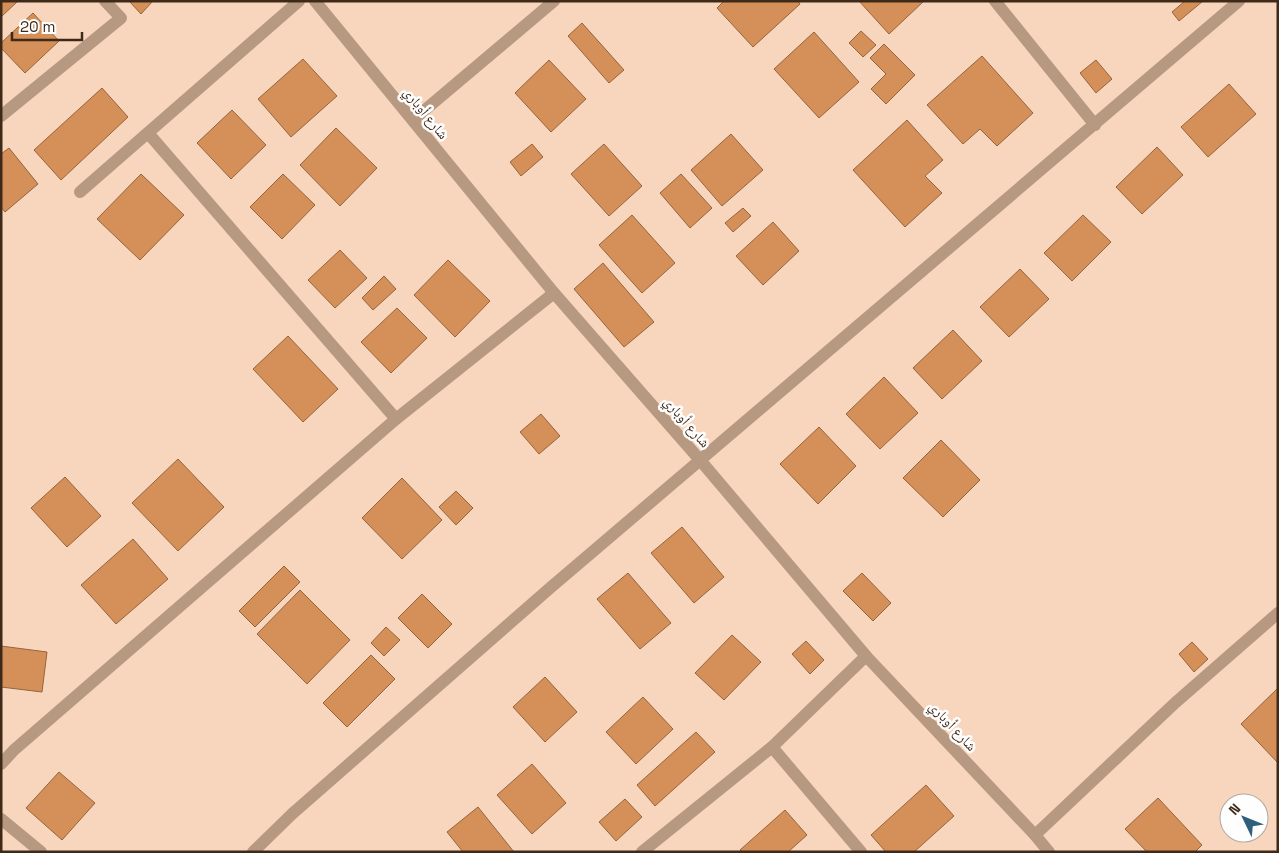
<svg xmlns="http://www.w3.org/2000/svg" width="1279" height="853" font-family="'Space Grotesk','Noto Naskh Arabic',sans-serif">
	<rect width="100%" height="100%" fill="#f8d6bd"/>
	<g fill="#d59059" stroke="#95643d">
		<polygon points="1,1 18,1 1,17"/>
		<polygon points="129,1 153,1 141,14"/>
		<polygon points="724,1 798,1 800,4 753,47 717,8"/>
		<polygon points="859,1 924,1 889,34"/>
		<polygon points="1185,1 1203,1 1179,21 1172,12"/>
		<polygon points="33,13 59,41 25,73 1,48 1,43"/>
		<polygon points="582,23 624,70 609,83 568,36"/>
		<polygon points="861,31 876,45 863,57 849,43"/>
		<polygon points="814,32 859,82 819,118 774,69"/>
		<polygon points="884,44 915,75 886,104 871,89 886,74 870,58"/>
		<polygon points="982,56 1033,113 997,146 980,129 963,144 927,105"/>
		<polygon points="303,59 337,96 291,137 258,99"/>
		<polygon points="549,60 586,99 551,132 515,93"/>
		<polygon points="1096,60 1112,79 1096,93 1080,73"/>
		<polygon points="1229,84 1256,114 1208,157 1181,127"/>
		<polygon points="102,88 128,117 61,180 34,150"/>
		<polygon points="232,110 266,145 231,179 197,143"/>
		<polygon points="907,120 943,160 925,176 942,193 905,227 853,170"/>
		<polygon points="336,128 377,168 340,206 300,165"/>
		<polygon points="731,134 763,170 722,206 691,170"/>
		<polygon points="532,144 543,157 521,176 510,162"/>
		<polygon points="604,144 642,186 609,216 571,174"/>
		<polygon points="1157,147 1183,175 1142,214 1116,187"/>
		<polygon points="9,148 38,184 5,212 1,207 1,154"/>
		<polygon points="141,174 184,215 140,260 97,219"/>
		<polygon points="283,174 315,205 282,239 250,207"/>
		<polygon points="681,174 712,208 690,228 660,193"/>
		<polygon points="743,208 751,216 733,232 725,223"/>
		<polygon points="632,215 675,263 642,293 599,245"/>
		<polygon points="1083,215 1111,242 1072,281 1044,253"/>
		<polygon points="773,222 799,251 763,285 736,256"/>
		<polygon points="340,250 367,278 335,308 308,280"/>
		<polygon points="448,260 490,301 455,337 414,295"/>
		<polygon points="603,263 654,322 624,347 574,289"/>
		<polygon points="1020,269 1049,299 1009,337 980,307"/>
		<polygon points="384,276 396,289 373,310 362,298"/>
		<polygon points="397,308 427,338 391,373 361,342"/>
		<polygon points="953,330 982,361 942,399 913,368"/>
		<polygon points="288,336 338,389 303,422 253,369"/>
		<polygon points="884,377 918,413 880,449 846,414"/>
		<polygon points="541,414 560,436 539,454 520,432"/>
		<polygon points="819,427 856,466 818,504 780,464"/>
		<polygon points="941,440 980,480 943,517 903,478"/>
		<polygon points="178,459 224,507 178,551 132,503"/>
		<polygon points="65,477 101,516 67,547 31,508"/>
		<polygon points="402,478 442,520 402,559 362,518"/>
		<polygon points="456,491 473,508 456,525 439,507"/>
		<polygon points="682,527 724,577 694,603 651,553"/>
		<polygon points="133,539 168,579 116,624 81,585"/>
		<polygon points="284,566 300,582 255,627 239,611"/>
		<polygon points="628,573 671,623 640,649 597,599"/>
		<polygon points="862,573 891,603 873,621 843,591"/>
		<polygon points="300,590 350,640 307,684 257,634"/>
		<polygon points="422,594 452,624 428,648 398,618"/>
		<polygon points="386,627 400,640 384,656 371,643"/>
		<polygon points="732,635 761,662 724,700 695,673"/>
		<polygon points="806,641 824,660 810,674 792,654"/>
		<polygon points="1192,642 1208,659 1194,672 1179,654"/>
		<polygon points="1,646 47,652 42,692 1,687"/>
		<polygon points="371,655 395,679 347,727 323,703"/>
		<polygon points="545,677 577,712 545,742 513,707"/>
		<polygon points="1278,688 1278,763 1241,724"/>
		<polygon points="643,697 673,729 636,764 606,732"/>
		<polygon points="696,732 715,752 655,806 637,785"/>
		<polygon points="532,764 566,803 532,834 497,795"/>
		<polygon points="59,772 95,803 62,840 26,808"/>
		<polygon points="926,785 954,816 914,852 886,852 871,835"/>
		<polygon points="1158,798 1202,845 1195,852 1147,852 1125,829"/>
		<polygon points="625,799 642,817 616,841 599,822"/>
		<polygon points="478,807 514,852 463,852 447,832"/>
		<polygon points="785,810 807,835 788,852 742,852 740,850"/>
	</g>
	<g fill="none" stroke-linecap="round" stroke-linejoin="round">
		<g stroke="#b79881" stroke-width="12">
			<polyline points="315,1 554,293 700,460 866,656 1035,835 1049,852"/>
			<polyline points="995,1 1095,125"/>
			<polyline points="1,116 121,18 105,1"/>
			<polyline points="413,120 554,1"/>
			<polyline points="148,133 396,419"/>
			<polyline points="80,192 299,1"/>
			<polyline points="772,747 861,852"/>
			<polyline points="1,764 14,750 396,419 554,293"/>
			<polyline points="1,819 41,852"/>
			<polyline points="1035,835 1175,703 1278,613"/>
			<polyline points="253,852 292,814 550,588 1239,1"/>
			<polyline points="642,852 772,747 866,656"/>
		</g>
	</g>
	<g text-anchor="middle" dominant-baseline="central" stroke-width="5" stroke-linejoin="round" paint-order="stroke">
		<g font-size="14" fill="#3f2a19" stroke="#fefefe">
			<text transform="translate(426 113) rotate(51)">شارع أوباري</text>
			<text transform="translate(687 422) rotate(49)">شارع أوباري</text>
			<text transform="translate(953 726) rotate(47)">شارع أوباري</text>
		</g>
	</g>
	<rect width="1279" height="853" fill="none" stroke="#3f2a19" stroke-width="5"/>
	<g transform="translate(1244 818) rotate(313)"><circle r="24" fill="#fefefe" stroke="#b2a9a2"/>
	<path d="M0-4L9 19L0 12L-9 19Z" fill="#2f5f7d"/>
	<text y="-8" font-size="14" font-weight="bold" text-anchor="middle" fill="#3f2a19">N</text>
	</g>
	<path d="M12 32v8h70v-8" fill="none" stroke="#3f2a19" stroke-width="2.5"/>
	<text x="20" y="32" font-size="15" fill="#3f2a19" stroke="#fefefe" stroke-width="4" paint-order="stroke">20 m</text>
</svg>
